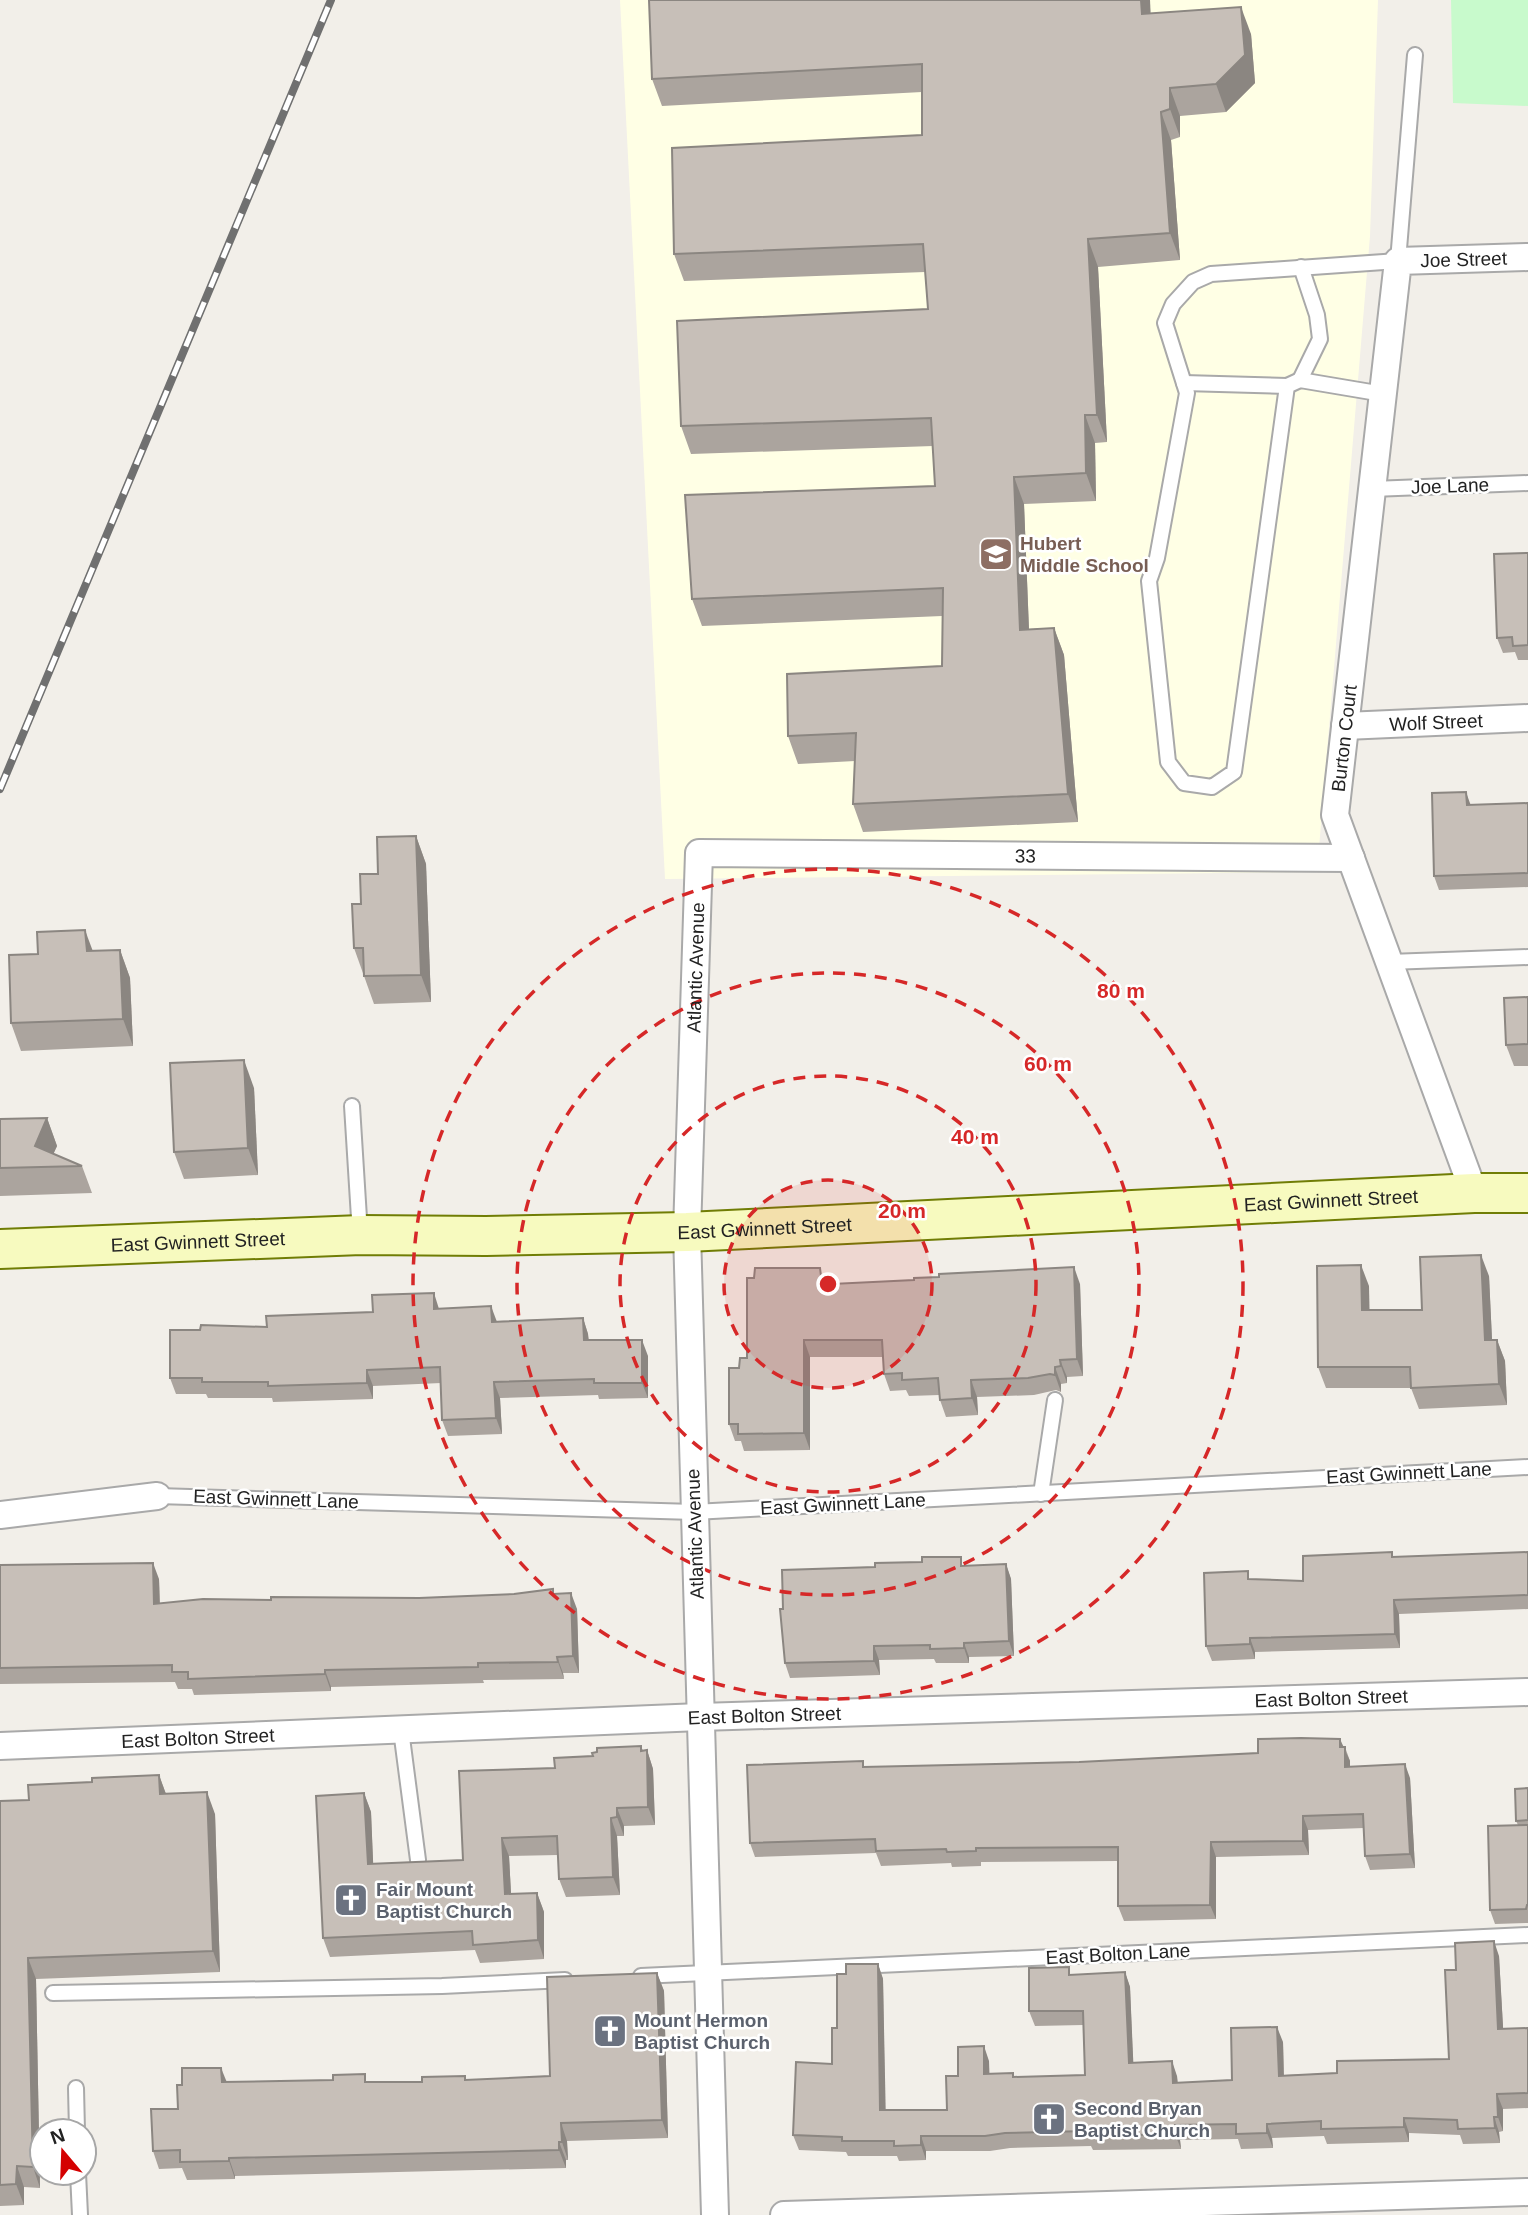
<svg xmlns="http://www.w3.org/2000/svg" width="1528" height="2215" font-family="Arial,sans-serif">
	<rect width="100%" height="100%" fill="#f2efe9"/>
	<polygon fill="#ffffe5" points="620,0 1378,0 1370,236 1317,872 665,879"/>
	<polygon fill="#c8facc" points="1451,0 1528,0 1528,106 1453,103"/>
	<g fill="none" stroke-linecap="round" stroke-linejoin="round">
		<g stroke="#a9a9a9" stroke-width="18">
			<g id="service">
				<polyline points="1300,380 1320,339 1317,315 1301,267"/>
				<polyline points="1184,383 1287,386"/>
				<polyline points="1383,394 1300,380 1287,386 1234,772 1212,787 1184,783 1168,762 1149,581 1157,558 1187,393 1165,323 1173,304 1193,282 1211,274 1398,261 1415,55"/>
				<polyline points="1372,489 1528,483"/>
				<polyline points="1389,962 1528,957"/>
				<polyline points="352,1106 360,1234"/>
				<polyline points="1041,1494 1055,1400"/>
				<polyline points="157,1496 694,1512 1528,1467"/>
				<polyline points="401,1730 418,1860"/>
				<polyline points="641,1976 1528,1935"/>
				<polyline points="53,1993 442,1986 565,1980"/>
				<polyline points="76,2088 77,2131"/>
				<polyline points="78,2173 80,2215"/>
			</g>
		</g>
		<g stroke="#a9a9a9" stroke-width="30">
			<g id="minor">
				<path id="s1" d="M1345,726l183,-8"/>
				<path id="s2" d="M1474,1193l-139,-378 63,-554 130,-4"/>
				<polyline points="0,1515 157,1496"/>
				<path id="s3" d="M0,1746l700,-29 828,-25"/>
				<path id="s4" d="M715,2215l-28,-983 12,-379 652,5"/>
				<polyline points="784,2215 1528,2192"/>
			</g>
		</g>
		<g stroke="#707d05" stroke-width="42">
			<g id="secondary">
				<path id="s5" d="M0,1249l361,-14 125,1 201,-4 787,-39h54"/>
			</g>
		</g>
		<use href="#service" stroke="#fff" stroke-width="14"/>
		<use href="#minor" stroke="#fff" stroke-width="26"/>
		<use href="#secondary" stroke="#f7fabf" stroke-width="38"/>
		<g stroke="#707070" stroke-width="8">
			<polyline id="rail" points="0,789 331,0"/>
		</g>
		<use href="#rail" stroke="#fff" stroke-width="5" stroke-dasharray="16" stroke-linecap="butt"/>
	</g>
	<g fill="#aba49e">
		<polygon points="649,0 1150,0 1150,13 1251,34 1255,83 1226,112 1180,116 1180,137 1171,140 1180,260 1098,267 1107,442 1095,443 1096,501 1024,504 1029,629 1054,628 1064,655 1078,822 863,832 853,804 855,761 798,764 788,736 942,666 942,616 702,626 692,599 935,486 933,446 691,454 681,426 928,309 925,272 684,281 674,254 922,135 922,92 662,106 652,79"/>
		<polygon points="1528,553 1528,660 1518,660 1515,652 1503,653 1497,638"/>
		<polygon points="1528,803 1528,887 1439,890 1434,876 1471,805"/>
		<polygon points="416,836 426,864 431,1002 374,1004 354,948 361,904 378,874"/>
		<polygon points="120,950 130,978 133,1046 21,1051 11,1023 93,951"/>
		<polygon points="1528,997 1528,1066 1514,1066 1506,1045"/>
		<polygon points="254,1088 258,1175 184,1179 174,1152"/>
		<polygon points="47,1118 57,1146 53,1154 82,1166 92,1193 0,1196 0,1119"/>
		<polygon points="823,1276 835,1284 1080,1284 1083,1376 1067,1377 1067,1383 1061,1384 1061,1392 1056,1390 1034,1395 977,1397 978,1415 946,1417 940,1400 939,1395 909,1396 906,1390 890,1391 884,1374 883,1357 810,1357 810,1450 744,1451 741,1441 735,1441 729,1424 739,1368 747,1358"/>
		<polygon points="1489,1276 1492,1340 1497,1340 1505,1361 1507,1405 1419,1409 1411,1388 1326,1388 1318,1367 1369,1286 1369,1310 1422,1310"/>
		<polygon points="439,1309 497,1321 583,1318 588,1334 589,1340 648,1356 648,1398 599,1399 598,1395 500,1398 502,1434 448,1436 442,1420 441,1383 373,1386 373,1399 273,1402 272,1398 208,1398 206,1394 176,1394 170,1378 200,1330 267,1327"/>
		<polygon points="1528,1552 1528,1609 1399,1614 1400,1648 1255,1652 1255,1659 1212,1661 1206,1646 1251,1579 1303,1581 1394,1557"/>
		<polygon points="1006,1564 1011,1579 1014,1656 969,1657 969,1663 936,1663 934,1659 879,1660 880,1675 790,1678 785,1663 965,1566"/>
		<polygon points="0,1565 159,1579 160,1603 419,1598 514,1594 553,1589 554,1594 577,1609 579,1673 563,1673 564,1679 483,1680 484,1683 331,1687 331,1691 194,1695 192,1689 178,1689 175,1682 0,1684"/>
		<polygon points="641,1746 643,1751 647,1750 653,1769 655,1825 624,1826 624,1836 617,1836 620,1895 566,1897 559,1879 558,1855 509,1856 511,1894 537,1893 544,1912 544,1959 480,1963 475,1950 330,1957 323,1938 364,1793 371,1812 373,1864 463,1860 555,1768"/>
		<polygon points="1343,1747 1345,1747 1350,1761 1350,1767 1410,1778 1415,1868 1370,1870 1365,1856 1364,1828 1308,1830 1309,1855 1216,1857 1216,1919 1124,1921 1118,1906 1118,1861 981,1862 981,1866 952,1867 951,1863 881,1866 876,1853 755,1857 750,1843 866,1767 1079,1762 1258,1753"/>
		<polygon points="159,1775 166,1794 215,1814 220,1972 36,1979 40,2188 24,2187 24,2205 0,2206 0,1801 29,1800 92,1782"/>
		<polygon points="1528,1788 1528,1923 1495,1924 1490,1910 1518,1825 1516,1821"/>
		<polygon points="1499,1956 1503,2028 1528,2028 1528,2108 1503,2109 1503,2131 1499,2132 1500,2143 1463,2144 1460,2135 1409,2133 1409,2142 1327,2144 1324,2136 1272,2138 1273,2148 1241,2149 1238,2139 1180,2140 1181,2149 1093,2150 1091,2146 1010,2148 990,2151 926,2151 926,2160 899,2161 897,2156 848,2156 846,2152 799,2150 793,2135 832,2064 846,1974 878,1964 883,1979 885,2110 947,2110 958,2076 989,2061 989,2074 1015,2077 1085,2075 1083,2025 1035,2026 1029,2011 1071,1975 1125,1972 1130,1987 1133,2063 1177,2076 1178,2083 1232,2080 1283,2042 1284,2075 1337,2073 1449,2059 1456,1970"/>
		<polygon points="657,1973 664,1991 668,2138 567,2141 568,2160 566,2160 566,2168 235,2176 235,2179 187,2180 182,2168 159,2169 153,2151 178,2109 182,2085 227,2082 422,2082 465,2076 466,2080 550,2076"/>
	</g>
	<g fill="#8b8681">
		<polygon points="1141,0 1150,0 1152,41 1142,14"/>
		<polygon points="1241,7 1251,34 1255,83 1226,112 1216,84"/>
		<polygon points="1170,88 1180,116 1180,137 1170,109"/>
		<polygon points="1161,112 1171,140 1180,260 1170,233"/>
		<polygon points="1088,239 1098,267 1107,442 1097,415"/>
		<polygon points="1085,415 1095,443 1096,501 1086,473"/>
		<polygon points="1014,477 1024,504 1030,657 1020,630"/>
		<polygon points="1054,628 1064,655 1078,822 1068,794"/>
		<polygon points="1466,792 1471,806 1467,805"/>
		<polygon points="416,836 426,864 431,1002 421,975"/>
		<polygon points="85,930 95,957 87,951"/>
		<polygon points="120,950 130,978 133,1046 123,1019"/>
		<polygon points="244,1060 254,1088 258,1175 248,1148"/>
		<polygon points="47,1118 57,1146 48,1166 35,1146"/>
		<polygon points="1481,1255 1489,1276 1493,1361 1485,1340"/>
		<polygon points="1361,1265 1369,1286 1370,1331 1362,1310"/>
		<polygon points="1074,1267 1080,1284 1083,1376 1077,1359"/>
		<polygon points="434,1293 439,1309 434,1309"/>
		<polygon points="491,1306 497,1322 492,1322"/>
		<polygon points="583,1318 588,1334 589,1356 584,1340"/>
		<polygon points="642,1340 648,1356 648,1398 642,1383"/>
		<polygon points="804,1340 810,1357 810,1450 804,1433"/>
		<polygon points="1497,1340 1505,1361 1507,1405 1499,1384"/>
		<polygon points="1060,1360 1067,1377 1067,1383 1061,1366"/>
		<polygon points="1055,1367 1061,1384 1061,1392 1055,1375"/>
		<polygon points="367,1370 373,1386 373,1399 367,1383"/>
		<polygon points="971,1380 977,1397 978,1415 972,1398"/>
		<polygon points="494,1382 500,1398 502,1434 496,1418"/>
		<polygon points="153,1563 159,1579 160,1620 154,1604"/>
		<polygon points="1006,1564 1011,1579 1014,1656 1009,1641"/>
		<polygon points="571,1593 577,1609 579,1673 573,1656"/>
		<polygon points="1394,1600 1399,1614 1400,1648 1395,1634"/>
		<polygon points="1250,1638 1255,1652 1255,1659 1250,1644"/>
		<polygon points="964,1643 969,1657 969,1663 964,1648"/>
		<polygon points="874,1646 879,1660 880,1675 874,1661"/>
		<polygon points="557,1657 563,1673 564,1679 558,1662"/>
		<polygon points="325,1670 331,1687 331,1691 325,1674"/>
		<polygon points="1340,1739 1350,1761 1350,1782 1345,1767 1340,1747"/>
		<polygon points="641,1746 647,1763 647,1750 653,1769 655,1825 648,1807"/>
		<polygon points="1405,1764 1410,1778 1415,1868 1410,1854"/>
		<polygon points="159,1775 167,1797 160,1794"/>
		<polygon points="207,1792 215,1814 220,1972 213,1951"/>
		<polygon points="364,1793 371,1812 374,1883 368,1864"/>
		<polygon points="617,1808 624,1826 624,1836 617,1817"/>
		<polygon points="1303,1816 1308,1830 1309,1855 1303,1841"/>
		<polygon points="611,1818 617,1836 620,1895 613,1877"/>
		<polygon points="502,1838 509,1856 512,1912 505,1894"/>
		<polygon points="1211,1842 1216,1857 1216,1919 1210,1905"/>
		<polygon points="537,1893 544,1912 544,1959 538,1940"/>
		<polygon points="1494,1941 1499,1956 1504,2044 1498,2029"/>
		<polygon points="28,1958 36,1979 40,2188 33,2167"/>
		<polygon points="878,1964 883,1979 886,2125 880,2110"/>
		<polygon points="1125,1972 1130,1987 1134,2078 1129,2063"/>
		<polygon points="657,1973 664,1991 668,2138 662,2120"/>
		<polygon points="1277,2027 1283,2042 1284,2090 1279,2076"/>
		<polygon points="984,2046 989,2061 990,2089 984,2074"/>
		<polygon points="1172,2061 1177,2076 1178,2098 1173,2083"/>
		<polygon points="221,2068 228,2085 222,2082"/>
		<polygon points="1497,2094 1503,2109 1503,2131 1498,2117"/>
		<polygon points="1494,2117 1499,2132 1500,2143 1495,2128"/>
		<polygon points="1404,2118 1409,2133 1409,2142 1404,2127"/>
		<polygon points="561,2123 567,2141 568,2160 562,2142"/>
		<polygon points="1267,2124 1272,2138 1273,2148 1267,2133"/>
		<polygon points="1175,2125 1180,2140 1181,2149 1175,2134"/>
		<polygon points="921,2136 926,2151 926,2160 921,2145"/>
		<polygon points="559,2142 566,2160 566,2168 559,2150"/>
		<polygon points="229,2158 235,2176 235,2179 229,2161"/>
		<polygon points="17,2166 24,2187 24,2205 16,2184"/>
	</g>
	<g fill="#c7bfb8" stroke="#8b8681" stroke-width="2">
		<polygon points="649,0 1141,0 1142,14 1241,7 1245,55 1216,84 1170,88 1170,109 1161,112 1170,233 1088,239 1097,415 1085,415 1086,473 1014,477 1020,630 1054,628 1068,794 853,804 856,733 788,736 787,674 942,666 943,588 692,599 685,495 935,486 931,418 681,426 677,321 928,309 923,244 674,254 672,148 922,135 922,64 652,79"/>
		<polygon points="1528,553 1528,645 1513,646 1512,637 1497,638 1494,554"/>
		<polygon points="1466,792 1467,805 1528,803 1528,873 1434,876 1432,793"/>
		<polygon points="416,836 421,975 364,976 363,948 354,948 352,904 361,904 360,874 378,874 377,837"/>
		<polygon points="85,930 87,951 120,950 123,1019 11,1023 9,955 38,954 37,932"/>
		<polygon points="1528,997 1528,1044 1506,1045 1504,998"/>
		<polygon points="244,1060 248,1148 174,1152 170,1063"/>
		<polygon points="47,1118 35,1146 82,1166 0,1168 0,1119"/>
		<polygon points="1481,1255 1485,1340 1497,1340 1499,1384 1411,1388 1410,1367 1318,1367 1317,1266 1361,1265 1362,1310 1422,1310 1420,1257"/>
		<polygon points="1074,1267 1077,1359 1060,1360 1061,1366 1055,1367 1055,1375 1050,1374 1028,1378 971,1380 972,1398 940,1400 938,1378 902,1380 902,1373 884,1374 882,1340 804,1340 804,1433 738,1434 738,1424 729,1424 729,1368 739,1368 740,1358 747,1358 747,1278 754,1278 755,1268 820,1268 821,1276 832,1276 832,1284 914,1280 914,1278 939,1277 939,1274"/>
		<polygon points="434,1293 434,1309 491,1306 492,1322 583,1318 584,1340 642,1340 642,1383 594,1383 594,1379 494,1382 496,1418 442,1420 440,1367 367,1370 367,1383 268,1386 268,1382 202,1382 202,1378 170,1378 170,1330 200,1330 201,1325 267,1327 266,1316 373,1312 372,1295"/>
		<polygon points="1392,1552 1392,1557 1528,1552 1528,1595 1394,1600 1395,1634 1250,1638 1250,1644 1206,1646 1204,1573 1248,1571 1248,1579 1303,1581 1303,1556"/>
		<polygon points="922,1557 961,1557 961,1566 1006,1564 1009,1641 964,1643 964,1648 930,1649 930,1645 874,1646 874,1661 785,1663 780,1609 783,1609 782,1570 875,1567 875,1563 922,1562"/>
		<polygon points="153,1563 154,1604 203,1599 271,1600 271,1597 419,1598 514,1594 553,1589 553,1594 571,1593 573,1656 557,1657 558,1662 478,1663 478,1667 325,1670 325,1674 188,1679 188,1672 172,1672 172,1665 0,1668 0,1565"/>
		<polygon points="1301,1738 1340,1739 1340,1747 1345,1747 1345,1767 1405,1764 1410,1854 1365,1856 1363,1814 1303,1816 1303,1841 1211,1842 1210,1905 1118,1906 1118,1847 976,1848 976,1851 947,1852 946,1849 876,1851 875,1839 750,1843 747,1765 863,1761 863,1767 1079,1762 1258,1753 1258,1739"/>
		<polygon points="641,1746 641,1751 647,1750 648,1807 617,1808 617,1817 611,1818 613,1877 559,1879 557,1836 502,1838 505,1894 537,1893 538,1940 473,1945 472,1931 323,1938 316,1796 364,1793 368,1864 463,1860 459,1771 555,1768 554,1758 593,1756 592,1753 597,1752 597,1748"/>
		<polygon points="159,1775 160,1794 207,1792 213,1951 28,1958 33,2167 17,2166 16,2184 0,2185 0,1801 29,1800 28,1785 92,1782 92,1778"/>
		<polygon points="1528,1788 1528,1820 1516,1821 1515,1789"/>
		<polygon points="1528,1825 1528,1905 1527,1905 1526,1909 1490,1910 1488,1826"/>
		<polygon points="1494,1941 1498,2029 1528,2028 1528,2093 1497,2094 1498,2117 1494,2117 1495,2128 1458,2129 1457,2120 1404,2118 1404,2127 1321,2129 1321,2121 1267,2124 1267,2133 1236,2134 1236,2124 1175,2125 1175,2134 1088,2136 1087,2131 1005,2133 985,2136 921,2136 921,2145 894,2146 894,2141 842,2141 842,2137 793,2135 796,2062 832,2064 832,2028 837,2028 837,1974 846,1974 846,1964 878,1964 880,2110 947,2110 946,2076 958,2076 958,2047 984,2046 984,2074 1013,2073 1013,2077 1085,2075 1083,2011 1029,2011 1029,1968 1069,1967 1069,1975 1125,1972 1129,2063 1172,2061 1173,2083 1232,2080 1231,2028 1277,2027 1279,2076 1337,2073 1337,2061 1449,2059 1445,1970 1456,1970 1455,1943"/>
		<polygon points="657,1973 662,2120 561,2123 562,2142 559,2142 559,2150 229,2158 229,2161 180,2162 180,2150 153,2151 151,2109 178,2109 177,2085 182,2085 182,2068 221,2068 222,2082 333,2080 333,2075 365,2074 365,2082 422,2082 422,2077 465,2076 465,2080 550,2076 547,1977"/>
	</g>
	<circle cx="828" cy="1284" r="104" fill="#d62828" fill-opacity=".12"/>
	<g fill="none" stroke="#d62828" stroke-width="3.5" stroke-dasharray="12 9">
		<circle cx="828" cy="1284" r="104"/>
		<circle cx="828" cy="1284" r="208"/>
		<circle cx="828" cy="1284" r="311"/>
		<circle cx="828" cy="1284" r="415"/>
	</g>
	<defs>
		<g id="school-square" transform="scale(1.75)"><rect x="-9" y="-9" width="18" height="18" rx="4" fill="#8d6e63" stroke="#fff"/><path d="M0-5L7-2L0 1L-7-2ZM-4 1L0 2.5L4 1V4Q0 6-4 4Z" fill="#fff"/></g>
		<g id="church-square" transform="scale(1.75)"><rect x="-9" y="-9" width="18" height="18" rx="4" fill="#6b7280" stroke="#fff"/><path d="M-1.2-6h2.4v3.5h3.3v2.4h-3.3V6h-2.4V-.1h-3.3v-2.4h3.3Z" fill="#fff"/></g>
	</defs>
	<g fill-rule="evenodd">
		<use href="#school-square" x="996" y="554"/>
		<use href="#church-square" x="351" y="1900"/>
		<use href="#church-square" x="610" y="2031"/>
		<use href="#church-square" x="1049" y="2119"/>
	</g>
	<g text-anchor="middle" dominant-baseline="central" stroke-width="5" stroke-linejoin="round" paint-order="stroke">
		<g font-size="19" fill="#222" stroke="#fff">
			<text stroke="none"><textPath href="#s2" startOffset="1026">Joe Street</textPath></text>
			<text transform="translate(1450 486) rotate(-2)">Joe Lane</text>
			<text stroke="none"><textPath href="#s1" startOffset="91">Wolf Street</textPath></text>
			<text stroke="none"><textPath href="#s2" startOffset="480">Burton Court</textPath></text>
			<text stroke="none"><textPath href="#s4" startOffset="1689">33</textPath></text>
			<text stroke="none"><textPath href="#s4" startOffset="1248">Atlantic Avenue</textPath></text>
			<text stroke="none"><textPath href="#s5" startOffset="1332">East Gwinnett Street</textPath></text>
			<text stroke="none"><textPath href="#s5" startOffset="765">East Gwinnett Street</textPath></text>
			<text stroke="none"><textPath href="#s5" startOffset="198">East Gwinnett Street</textPath></text>
			<text transform="translate(1409 1473) rotate(-3)">East Gwinnett Lane</text>
			<text transform="translate(276 1499) rotate(2)">East Gwinnett Lane</text>
			<text transform="translate(843 1504) rotate(-3)">East Gwinnett Lane</text>
			<text transform="translate(695 1534) rotate(-92)">Atlantic Avenue</text>
			<text stroke="none"><textPath href="#s3" startOffset="1332">East Bolton Street</textPath></text>
			<text stroke="none"><textPath href="#s3" startOffset="765">East Bolton Street</textPath></text>
			<text stroke="none"><textPath href="#s3" startOffset="198">East Bolton Street</textPath></text>
			<text transform="translate(1118 1954) rotate(-3)">East Bolton Lane</text>
		</g>
		<g font-size="19" font-weight="bold" fill="#785e54" stroke="#fff" text-anchor="start">
			<text x="1020" y="543">Hubert<tspan x="1020" dy="22">Middle School</tspan></text>
		</g>
		<g font-size="19" font-weight="bold" fill="#5b616d" stroke="#fff" text-anchor="start">
			<text x="376" y="1889">Fair Mount<tspan x="376" dy="22">Baptist Church</tspan></text>
			<text x="634" y="2020">Mount Hermon<tspan x="634" dy="22">Baptist Church</tspan></text>
			<text x="1074" y="2108">Second Bryan<tspan x="1074" dy="22">Baptist Church</tspan></text>
		</g>
	</g>
	<circle cx="828" cy="1284" r="10" fill="#d62828" stroke="#fff" stroke-width="3.5"/>
	<g font-size="21" text-anchor="middle" font-weight="bold" fill="#d62828" stroke="#fff" stroke-width="5" stroke-linejoin="round" paint-order="stroke">
		<text x="1121" y="998">80 m</text>
		<text x="1048" y="1071">60 m</text>
		<text x="975" y="1144">40 m</text>
		<text x="902" y="1218">20 m</text>
	</g>
	<g transform="translate(63 2152) rotate(341)"><circle r="33" fill="#ffffff" stroke="#a7a7a7" stroke-width="2"/>
	<path d="M0-5L12 26L0 18L-12 26Z" fill="#d40000"/>
	<text y="-10" font-size="19" font-weight="bold" text-anchor="middle" fill="#222222">N</text>
	</g>
</svg>
